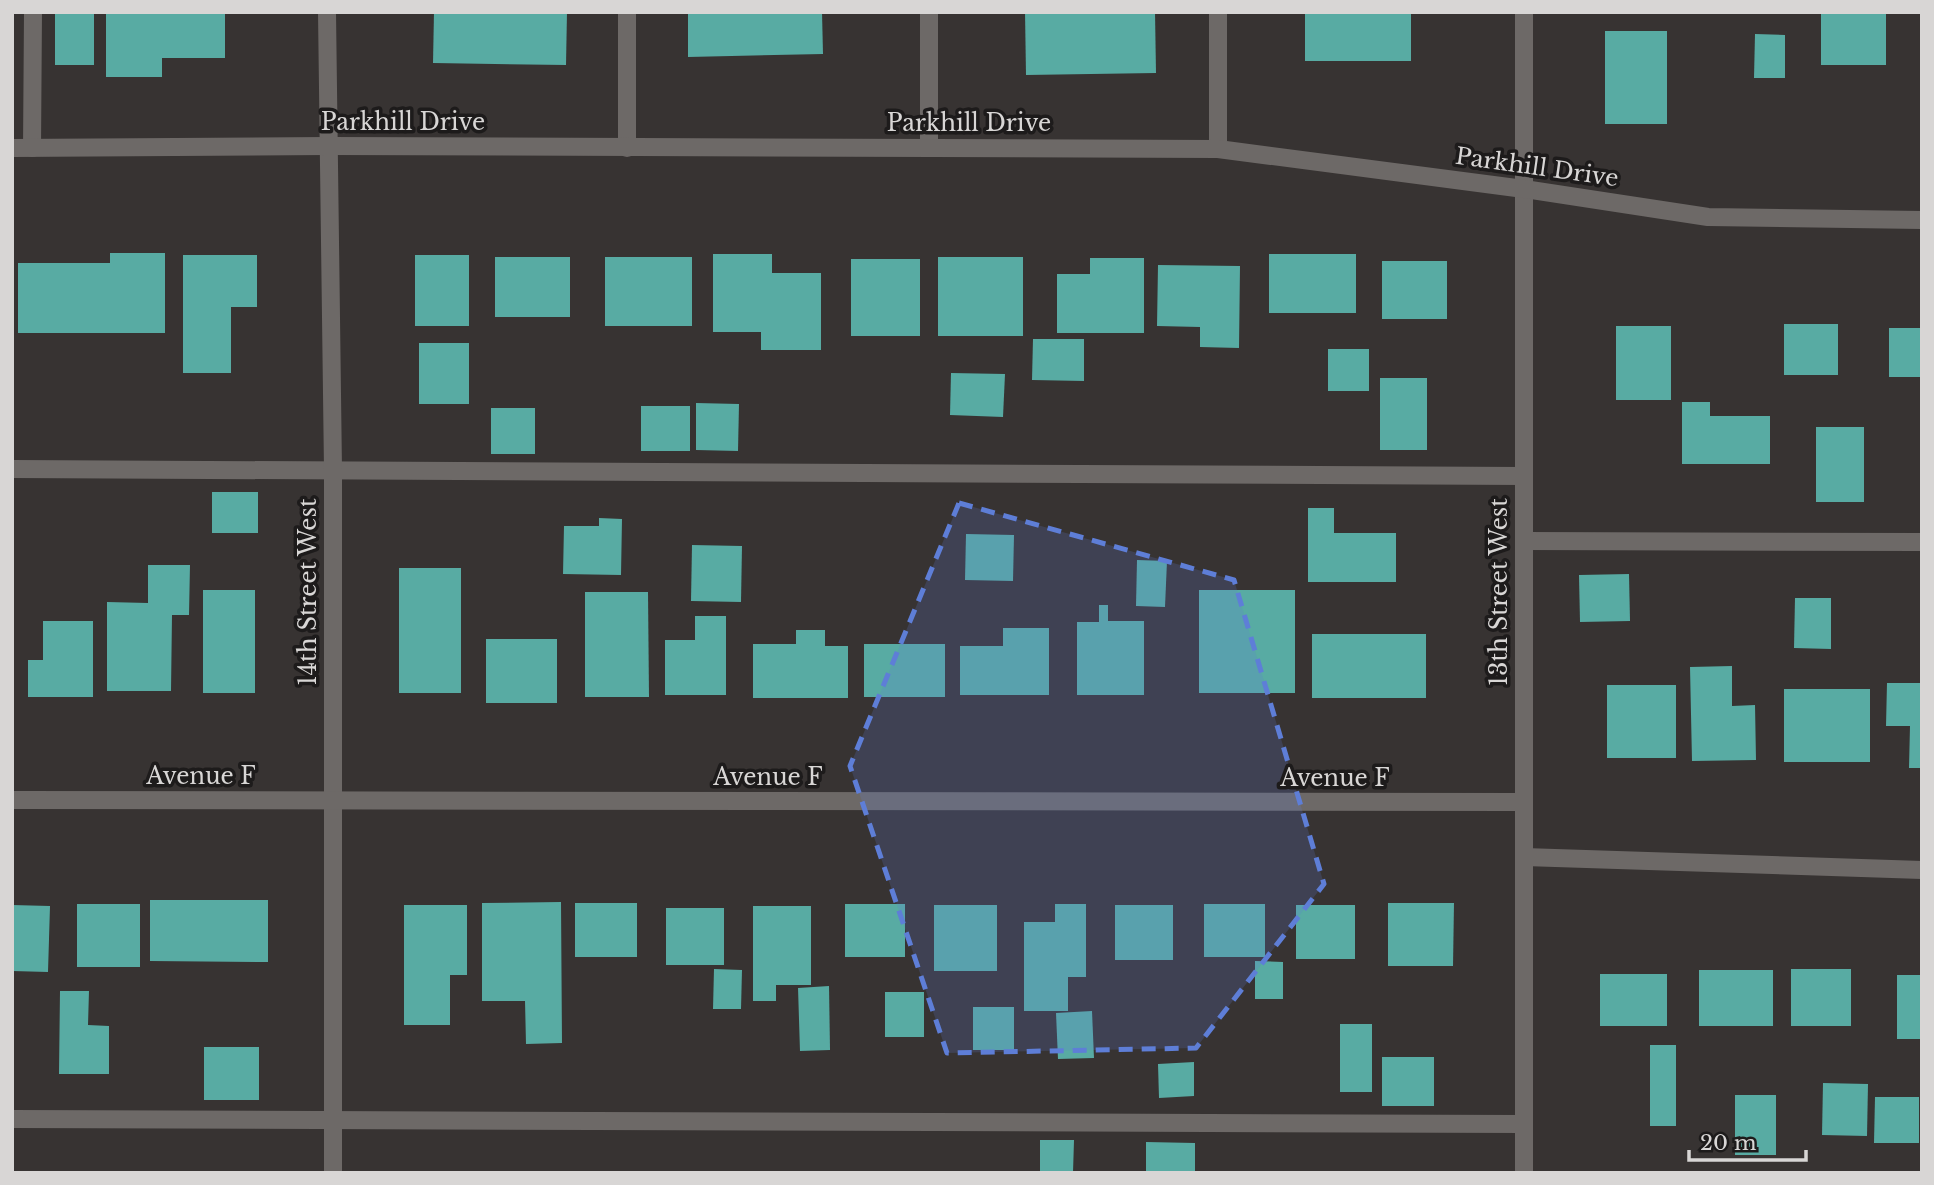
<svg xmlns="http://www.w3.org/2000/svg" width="1934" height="1185" font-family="'Libre Baskerville',serif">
	<rect width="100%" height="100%" fill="#373332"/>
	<g fill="#58aba3">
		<polygon points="106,12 225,12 225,58 162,58 162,77 106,77"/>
		<polygon points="434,12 567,12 566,65 433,63"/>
		<polygon points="688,12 822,12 823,54 688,57"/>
		<polygon points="1025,12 1155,12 1156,73 1026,75"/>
		<rect x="1305" y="12" width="106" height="49"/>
		<rect x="1821" y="12" width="65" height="53"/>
		<rect x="55" y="13" width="39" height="52"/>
		<rect x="1605" y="31" width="62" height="93"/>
		<polygon points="1755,34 1785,35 1785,78 1754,78"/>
		<polygon points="110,253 165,253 165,333 18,333 18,263 110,263"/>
		<polygon points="713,254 772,254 772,273 821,273 821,350 761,350 761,332 713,332"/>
		<rect x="1269" y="254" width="87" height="59"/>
		<polygon points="183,255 257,255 257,307 231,307 231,373 183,373"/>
		<rect x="415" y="255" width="54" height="71"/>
		<rect x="495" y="257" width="75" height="60"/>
		<rect x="605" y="257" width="87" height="69"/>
		<rect x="938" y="257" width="85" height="79"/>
		<polygon points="1090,258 1144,258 1144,333 1057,333 1057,274 1090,274"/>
		<rect x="851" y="259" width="69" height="77"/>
		<rect x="1382" y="261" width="65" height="58"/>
		<polygon points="1158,265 1240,266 1239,348 1200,347 1200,327 1157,326"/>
		<rect x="1784" y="324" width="54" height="51"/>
		<rect x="1616" y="326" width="55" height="74"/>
		<rect x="1889" y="328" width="33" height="49"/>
		<polygon points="1033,339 1084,339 1084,381 1032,380"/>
		<rect x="419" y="343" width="50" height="61"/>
		<rect x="1328" y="349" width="41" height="42"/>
		<polygon points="951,373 1005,374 1003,417 950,415"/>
		<rect x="1380" y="378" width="47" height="72"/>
		<polygon points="1682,402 1710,402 1710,416 1770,416 1770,464 1682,464"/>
		<polygon points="696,403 739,404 738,451 696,450"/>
		<rect x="641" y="406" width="49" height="45"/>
		<rect x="491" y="408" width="44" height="46"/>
		<rect x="1816" y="427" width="48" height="75"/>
		<rect x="212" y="492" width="46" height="41"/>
		<polygon points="1308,508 1334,508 1334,533 1396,533 1396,582 1308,582"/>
		<polygon points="599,518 622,519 621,575 563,574 564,526 599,526"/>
		<polygon points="966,534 1014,535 1013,581 965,580"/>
		<polygon points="692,545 742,546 741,602 691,601"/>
		<polygon points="1137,560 1167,561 1165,607 1136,606"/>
		<polygon points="148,565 190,565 189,615 172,615 171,691 107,691 107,602 148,603"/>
		<rect x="399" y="568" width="62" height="125"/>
		<polygon points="1629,574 1630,621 1580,622 1579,575"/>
		<rect x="203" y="590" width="52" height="103"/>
		<rect x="1199" y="590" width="96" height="103"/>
		<polygon points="585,592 648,592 649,697 585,697"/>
		<polygon points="1795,598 1831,598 1831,649 1794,648"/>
		<polygon points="1099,605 1108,605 1108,621 1144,621 1144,695 1077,695 1077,622 1099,622"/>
		<polygon points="695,616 726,616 726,695 665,695 665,640 695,640"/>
		<polygon points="43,621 93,621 93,697 28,697 28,660 43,660"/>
		<polygon points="1003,628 1049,628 1049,695 960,695 960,646 1003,646"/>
		<polygon points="796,630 825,630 825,646 848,646 848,698 753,698 753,644 796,644"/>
		<rect x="1312" y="634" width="114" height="64"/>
		<rect x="486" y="639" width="71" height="64"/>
		<rect x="864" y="644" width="81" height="53"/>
		<polygon points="1732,666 1732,706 1755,705 1756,760 1692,761 1690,667"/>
		<polygon points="1887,683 1922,683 1922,768 1909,768 1910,726 1886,726"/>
		<rect x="1607" y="685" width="69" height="73"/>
		<rect x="1784" y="689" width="86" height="73"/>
		<polygon points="150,900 268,900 268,962 150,961"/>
		<polygon points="561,902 562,1043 526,1044 525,1001 482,1001 482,903"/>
		<rect x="575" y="903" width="62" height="54"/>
		<polygon points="1388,903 1454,903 1453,966 1388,966"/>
		<rect x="77" y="904" width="63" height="63"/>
		<rect x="845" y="904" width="60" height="53"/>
		<polygon points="1055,904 1086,904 1086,977 1068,977 1068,1011 1024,1011 1024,922 1055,922"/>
		<rect x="1204" y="904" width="61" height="53"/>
		<polygon points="12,905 50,906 48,972 12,971"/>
		<polygon points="404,905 467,905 467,975 450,975 450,1025 404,1025"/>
		<rect x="934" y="905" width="63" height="66"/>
		<rect x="1115" y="905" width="58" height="55"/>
		<rect x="1296" y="905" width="59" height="54"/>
		<polygon points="753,906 811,906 811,985 776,985 776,1001 753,1001"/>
		<rect x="666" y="908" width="58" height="57"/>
		<polygon points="1255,961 1283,962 1283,999 1255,999"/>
		<polygon points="714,969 742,970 741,1009 713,1009"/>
		<rect x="1791" y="969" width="60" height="57"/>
		<rect x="1699" y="970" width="74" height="56"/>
		<rect x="1600" y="974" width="67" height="52"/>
		<rect x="1897" y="975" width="25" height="64"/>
		<polygon points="829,986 830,1050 800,1051 798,988"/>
		<polygon points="60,991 89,991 88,1025 109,1026 109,1074 59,1074"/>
		<rect x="885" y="992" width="39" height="45"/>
		<rect x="973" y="1007" width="41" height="43"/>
		<polygon points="1092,1011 1094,1058 1058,1059 1056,1013"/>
		<rect x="1340" y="1024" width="32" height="68"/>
		<rect x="1650" y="1045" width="26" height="81"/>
		<rect x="204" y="1047" width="55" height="53"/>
		<rect x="1382" y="1057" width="52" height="49"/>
		<polygon points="1194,1062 1194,1096 1159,1098 1158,1064"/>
		<polygon points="1823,1083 1868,1084 1867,1136 1822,1135"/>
		<rect x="1735" y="1095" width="41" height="60"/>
		<polygon points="1875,1097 1919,1097 1919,1143 1874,1143"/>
		<polygon points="1040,1140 1074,1140 1073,1173 1040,1173"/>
		<polygon points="1146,1142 1195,1143 1195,1173 1146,1173"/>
	</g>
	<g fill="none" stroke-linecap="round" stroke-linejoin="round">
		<g stroke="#6d6967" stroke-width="18">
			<polyline points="627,12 627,148"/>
			<polyline points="1218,12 1218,149"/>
			<polyline points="32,148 33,12"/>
			<polyline points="12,469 1524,476"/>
			<polyline points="1524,541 1922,542"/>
			<polyline points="12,1119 1524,1124"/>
		</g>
		<g stroke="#6d6967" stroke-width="18">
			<polyline points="327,12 333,470 333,1173"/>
			<polyline points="929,147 929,12"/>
			<polyline points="12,800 1523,802"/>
			<polyline points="1524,857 1922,870"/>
		</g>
		<g stroke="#6d6967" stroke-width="18">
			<polyline points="1524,12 1524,1173"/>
			<polyline points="12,148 328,146 1218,149 1524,189 1708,217 1922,220"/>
		</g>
	</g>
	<path fill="#5e7ed7" fill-opacity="0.2" stroke="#5e7ed7" stroke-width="5" stroke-dasharray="14 9" stroke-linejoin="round" d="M959,503l275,77 90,304 -128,164 -249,5 -97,-287z"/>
	<g text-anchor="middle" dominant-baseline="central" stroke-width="7" stroke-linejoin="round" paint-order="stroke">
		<g font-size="23" fill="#d8d6d5" stroke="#1d1b1b">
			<text x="403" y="122">Parkhill Drive</text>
			<text x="969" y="123">Parkhill Drive</text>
			<text transform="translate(1537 167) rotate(8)">Parkhill Drive</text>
			<text transform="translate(308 592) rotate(-90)">14th Street West</text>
			<text transform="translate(1499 592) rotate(-90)">13th Street West</text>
			<text x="201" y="776">Avenue F</text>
			<text x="768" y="777">Avenue F</text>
			<text x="1335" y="778">Avenue F</text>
		</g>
	</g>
	<rect width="1934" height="1185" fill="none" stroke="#d8d6d5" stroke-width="28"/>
	<path d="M1689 1150v10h117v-10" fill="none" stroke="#d8d6d5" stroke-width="3.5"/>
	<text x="1700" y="1150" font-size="21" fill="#d8d6d5" stroke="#1d1b1b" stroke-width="5" paint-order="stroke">20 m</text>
</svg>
